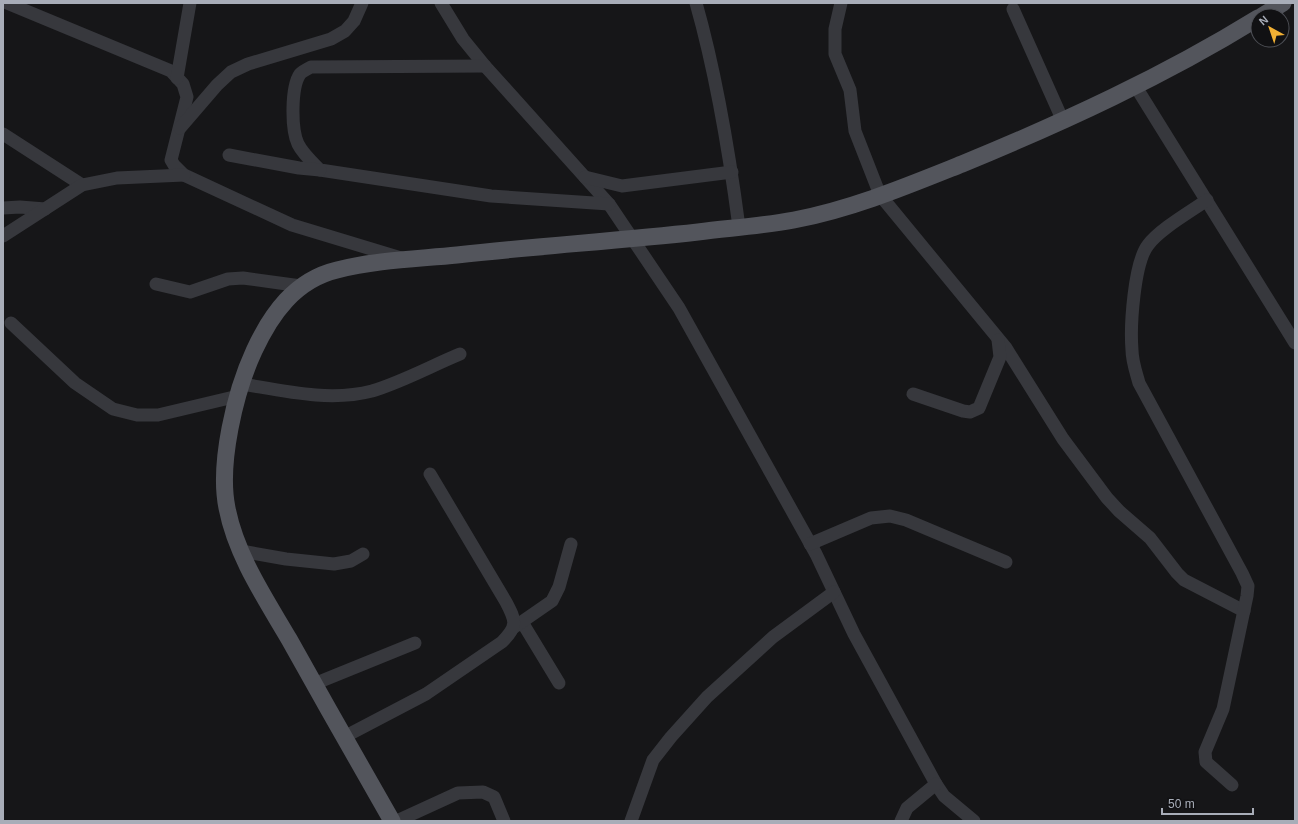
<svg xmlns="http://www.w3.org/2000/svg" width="1298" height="824" font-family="Arial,sans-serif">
	<rect width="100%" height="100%" fill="#161618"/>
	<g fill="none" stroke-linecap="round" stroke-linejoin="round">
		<g stroke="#37383d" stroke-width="13">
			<polyline points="7,3 171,71 183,84 187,97 171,160 174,165 184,175 292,225 401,258"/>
			<polyline points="441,3 463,39 485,66 609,204 679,308 816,554 854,634 936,784 944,796 974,821"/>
			<path d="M696,3c21,74 33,148 43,224"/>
			<polyline points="841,3 835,29 835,54 850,90 855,131 880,195 1006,348 1063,439 1107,498 1119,511 1150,538 1177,573 1184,580 1244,611"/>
			<polyline points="1013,9 1063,121"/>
			<path d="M485,66l-174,1c-4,2 -8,4 -11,7 -9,13 -9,55 -2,70 5,10 14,18 22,26l171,26 118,8"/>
			<polyline points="177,78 190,3"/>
			<polyline points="1136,87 1295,343"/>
			<polyline points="180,128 217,85 231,72 248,64 331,39 345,31 354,21 362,3"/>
			<polyline points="3,134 82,185"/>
			<polyline points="229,155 299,168 320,170"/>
			<polyline points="585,177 622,186 732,172"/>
			<path d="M1207,200c-17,12 -47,29 -59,45 -14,18 -18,81 -16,105 0,11 4,22 7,33l103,190 6,13 -1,10 -24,113 -18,43 1,10 26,23"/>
			<polyline points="3,208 20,207 45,209"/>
			<polyline points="3,236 82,185 117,178 184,175"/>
			<polyline points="156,284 190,292 228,279 243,278 301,286"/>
			<polyline points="11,323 75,383 113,409 137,415 158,415 238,396"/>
			<path d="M242,384c42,7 88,18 130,7 30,-9 59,-25 88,-37"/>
			<polyline points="913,394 963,411 970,412 979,408 1000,357 998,340"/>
			<polyline points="810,544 871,518 890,516 906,520 1006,562"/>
			<polyline points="241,551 286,559 334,564 351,561 363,554"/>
			<polyline points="522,622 559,683"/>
			<polyline points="513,628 552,601 559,587 571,544"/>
			<polyline points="314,684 415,643"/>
			<path d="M344,737l82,-43 76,-52c16,-16 14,-21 4,-40l-76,-128"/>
			<polyline points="397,821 458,793 483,792 494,797 504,821"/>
			<polyline points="631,821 653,760 671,737 707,697 773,637 834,592"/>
			<polyline points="901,821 907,808 936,784"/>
		</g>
		<g stroke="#53555c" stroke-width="17">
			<polyline points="1262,16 1283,3"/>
			<path d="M392,821c-35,-61 -69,-121 -103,-182 -24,-41 -53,-84 -62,-131 -9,-44 8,-116 27,-157 17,-37 41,-71 83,-81 39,-10 80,-11 120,-15 80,-9 160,-14 241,-23 31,-4 64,-6 96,-12 58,-11 113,-34 168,-56 102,-42 202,-88 296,-146"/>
		</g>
	</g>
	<rect width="1298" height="824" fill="none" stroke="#a8adb8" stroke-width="8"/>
	<g transform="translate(1270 28) rotate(320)"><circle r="19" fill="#111113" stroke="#4d4f55"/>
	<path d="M0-3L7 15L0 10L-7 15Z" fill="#f2b134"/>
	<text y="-6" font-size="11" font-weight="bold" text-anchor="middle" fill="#a8adb8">N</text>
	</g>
	<path d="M1162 808v6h91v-6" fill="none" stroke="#a8adb8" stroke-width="2"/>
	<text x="1168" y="808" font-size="12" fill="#a8adb8" stroke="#111113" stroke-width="3" paint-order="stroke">50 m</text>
</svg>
